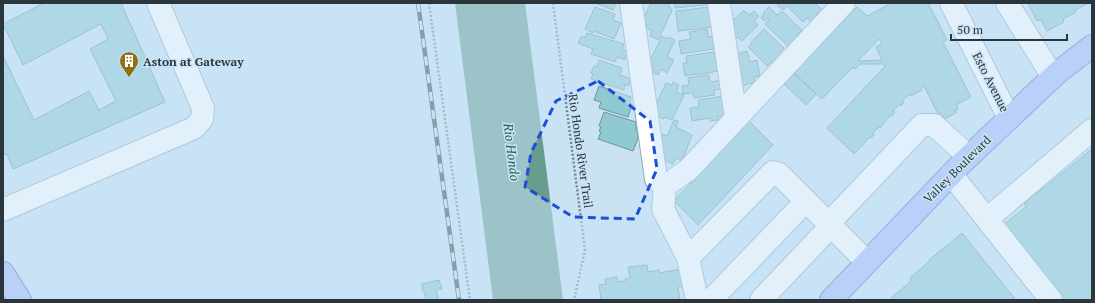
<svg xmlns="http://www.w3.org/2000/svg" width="1095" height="303" font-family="'PT Serif',serif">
	<rect width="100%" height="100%" fill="#c9e3f5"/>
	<polygon fill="#679c8f" points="455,3 525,3 563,300 493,300"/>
	<g fill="#8fc9d1" stroke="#739499" fill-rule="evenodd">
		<polygon points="44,3 121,3 165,102 13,169 7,154 3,155 3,56 34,120 89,91 99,110 116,101 90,49 108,39 101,24 23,65 3,24"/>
		<polygon points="595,3 616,3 613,10"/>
		<polygon points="651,3 668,3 672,11 658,40 650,36 652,31 646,28 647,25 642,22"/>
		<polygon points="675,3 706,3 706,5 675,8"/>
		<polygon points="779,3 815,3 822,10 816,15 818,17 812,23 807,18 803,22 787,6 783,10 777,5"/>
		<path d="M892,3h36l19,37 -4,2 28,55 -15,8 2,4 -3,1 1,3 -12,6 -3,-6 -3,1 -14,-28 -3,2 1,2 -11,6 -1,-2 -8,7 2,2 -3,3 -1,-2 -7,7 2,1 -3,4 -1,-1 -11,13 -1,-1 -7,7 2,1 -3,3 -1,-1 -16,17 -27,-26 58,-62 -1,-2h-24l-5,5 -2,-2 -31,32 -28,-26 63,-66 10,9zM879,39l3,5 -6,3 6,13 -24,1z"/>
		<polygon points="1028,3 1086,3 1087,4 1075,10 1076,12 1063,19 1064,22 1047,31 1041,20 1037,21"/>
		<polygon points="595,7 615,14 613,20 621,23 614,39 594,31 593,33 585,29"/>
		<polygon points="709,7 712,27 678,31 676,11"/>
		<polygon points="769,7 777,15 782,11 802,30 797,35 798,36 788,46 765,24 769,19 767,18 764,21 761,18 764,14 763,13"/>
		<polygon points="743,11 745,11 749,15 754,11 759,16 754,21 758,25 742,41 738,37 736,39 731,33 730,25 733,22 732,21"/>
		<polygon points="707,29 708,37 714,36 715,43 713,44 714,49 681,54 679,41 691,39 689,32"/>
		<polygon points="764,29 784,48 779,53 781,55 772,63 771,62 767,66 748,47 752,43 751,42"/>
		<polygon points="587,33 624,44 622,50 627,51 625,60 617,57 615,62 591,54 593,49 578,43 581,37 586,37"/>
		<polygon points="662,36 667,39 668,37 675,40 667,57 674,60 667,73 661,69 658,75 652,72 654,68 648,65"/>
		<polygon points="747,51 750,62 757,60 760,76 754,77 755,82 742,86 734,55"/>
		<polygon points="714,52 718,71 698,75 698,74 685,76 683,63 687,63 686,56"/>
		<polygon points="599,60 622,68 620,75 631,79 628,86 625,84 624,90 591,79 593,74 591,73 594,66 597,67"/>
		<polygon points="794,74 816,94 806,105 784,84"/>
		<polygon points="709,75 710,82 722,80 723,89 714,90 715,95 694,98 693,93 683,94 682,86 689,85 688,78"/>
		<polygon points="673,82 679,85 676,92 684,95 672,120 665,117 664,119 657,116 659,114 653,111 666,83 672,85"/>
		<polygon points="599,86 631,97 630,103 632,104 628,117 599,108 601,102 594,100"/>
		<polygon points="723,96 725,113 723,116 718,116 718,120 710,121 710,118 692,121 690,108 699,107 698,100"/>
		<polygon points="604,112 636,122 636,130 638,131 638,138 633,151 598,139 601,132 599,131 601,127 599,126"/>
		<polygon points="674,120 678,121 676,127 692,135 682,161 676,158 673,164 658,157 657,147 663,134 667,136"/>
		<polygon points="749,121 773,145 698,225 674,201"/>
		<polygon points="1092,149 1092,300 1056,300 998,229 1026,207 1024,204"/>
		<polygon points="962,233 1016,300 893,300 891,298 910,282 911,277 930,261 929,260"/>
		<polygon points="647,265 648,272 659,270 659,273 681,269 684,286 678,287 680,300 601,300 599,285 606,284 605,279 617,277 618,282 625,281 625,279 630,278 628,267"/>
		<polygon points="439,280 442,289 436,290 439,300 426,300 424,291 423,291 422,288 423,288 422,284"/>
	</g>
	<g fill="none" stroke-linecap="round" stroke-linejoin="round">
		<g stroke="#91a9ba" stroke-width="24">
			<g id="minor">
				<polyline points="631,3 656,179 665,186"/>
				<polyline points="719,3 736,118"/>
				<polyline points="951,3 1009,118"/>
				<polyline points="1007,3 1053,77"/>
				<polyline points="951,174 1051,300"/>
				<polyline points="3,210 194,128 202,119 203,108 158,3"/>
				<polyline points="987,219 1092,130"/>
				<polyline points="829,223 922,125 934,125 968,156"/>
				<polyline points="688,258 663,209 665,186 688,170 844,3"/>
				<polyline points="697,300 688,258 773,172 779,174 867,262"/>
				<polyline points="711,300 806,201"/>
				<polyline points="761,300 831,226"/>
			</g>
		</g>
		<g stroke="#556eb9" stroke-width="24">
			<g id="major">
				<polyline points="3,273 20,300"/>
				<polyline points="831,300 962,163 1056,74 1092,46"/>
			</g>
		</g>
		<g stroke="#758793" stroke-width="2.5" stroke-dasharray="2 2" stroke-linecap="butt">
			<polyline points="429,3 470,300"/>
			<polyline points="553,3 585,250 574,300"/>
		</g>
		<use href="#minor" stroke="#fff" stroke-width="22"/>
		<use href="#major" stroke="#a6bafd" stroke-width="22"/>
		<g stroke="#3d4951" stroke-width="4.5">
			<polyline id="rail" points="418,3 459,300"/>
		</g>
		<use href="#rail" stroke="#c9e3f5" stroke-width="3" stroke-dasharray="9" stroke-linecap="butt"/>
	</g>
	<path d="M0 0H1095V303H0ZM598,81l52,40 7,48 -22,50 -62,-2 -48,-30 6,-34 25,-52z" fill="#c9e3f5" fill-opacity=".55" fill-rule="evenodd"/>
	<path fill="none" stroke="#1d4ed8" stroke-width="3" stroke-dasharray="8 5" stroke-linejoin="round" d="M598,81l52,40 7,48 -22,50 -62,-2 -48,-30 6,-34 25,-52z"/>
	<defs>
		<g id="building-pin" transform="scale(1)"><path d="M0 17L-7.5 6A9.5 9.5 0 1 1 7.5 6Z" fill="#916e14" stroke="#c9e3f5"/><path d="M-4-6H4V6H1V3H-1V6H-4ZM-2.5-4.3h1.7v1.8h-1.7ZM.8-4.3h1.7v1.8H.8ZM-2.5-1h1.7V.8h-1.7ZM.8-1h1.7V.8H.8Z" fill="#fff"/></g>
	</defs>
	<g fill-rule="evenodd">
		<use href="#building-pin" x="129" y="61"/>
	</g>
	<g text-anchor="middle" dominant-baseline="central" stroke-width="3" stroke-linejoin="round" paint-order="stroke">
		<g font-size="12" font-weight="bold" fill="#2b353c" stroke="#c9e3f5" text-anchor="start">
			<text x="143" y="61">Aston at Gateway</text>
		</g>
		<g font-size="12" fill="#2b353c" stroke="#c9e3f5">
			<text transform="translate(991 82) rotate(63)">Esto Avenue</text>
			<text transform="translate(581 151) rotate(82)">Rio Hondo River Trail</text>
			<text transform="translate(957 169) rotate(-45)">Valley Boulevard</text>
		</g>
		<g font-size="13" font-style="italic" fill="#1d6355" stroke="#c9e3f5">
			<text transform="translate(512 152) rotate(83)">Rio Hondo</text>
		</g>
	</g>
	<rect width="1095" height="303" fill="none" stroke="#2b353c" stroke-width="8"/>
	<path d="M951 34v6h116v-6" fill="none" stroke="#2b353c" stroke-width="2"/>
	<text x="957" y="34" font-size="12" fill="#2b353c" stroke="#c9e3f5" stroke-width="3" paint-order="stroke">50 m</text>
</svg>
